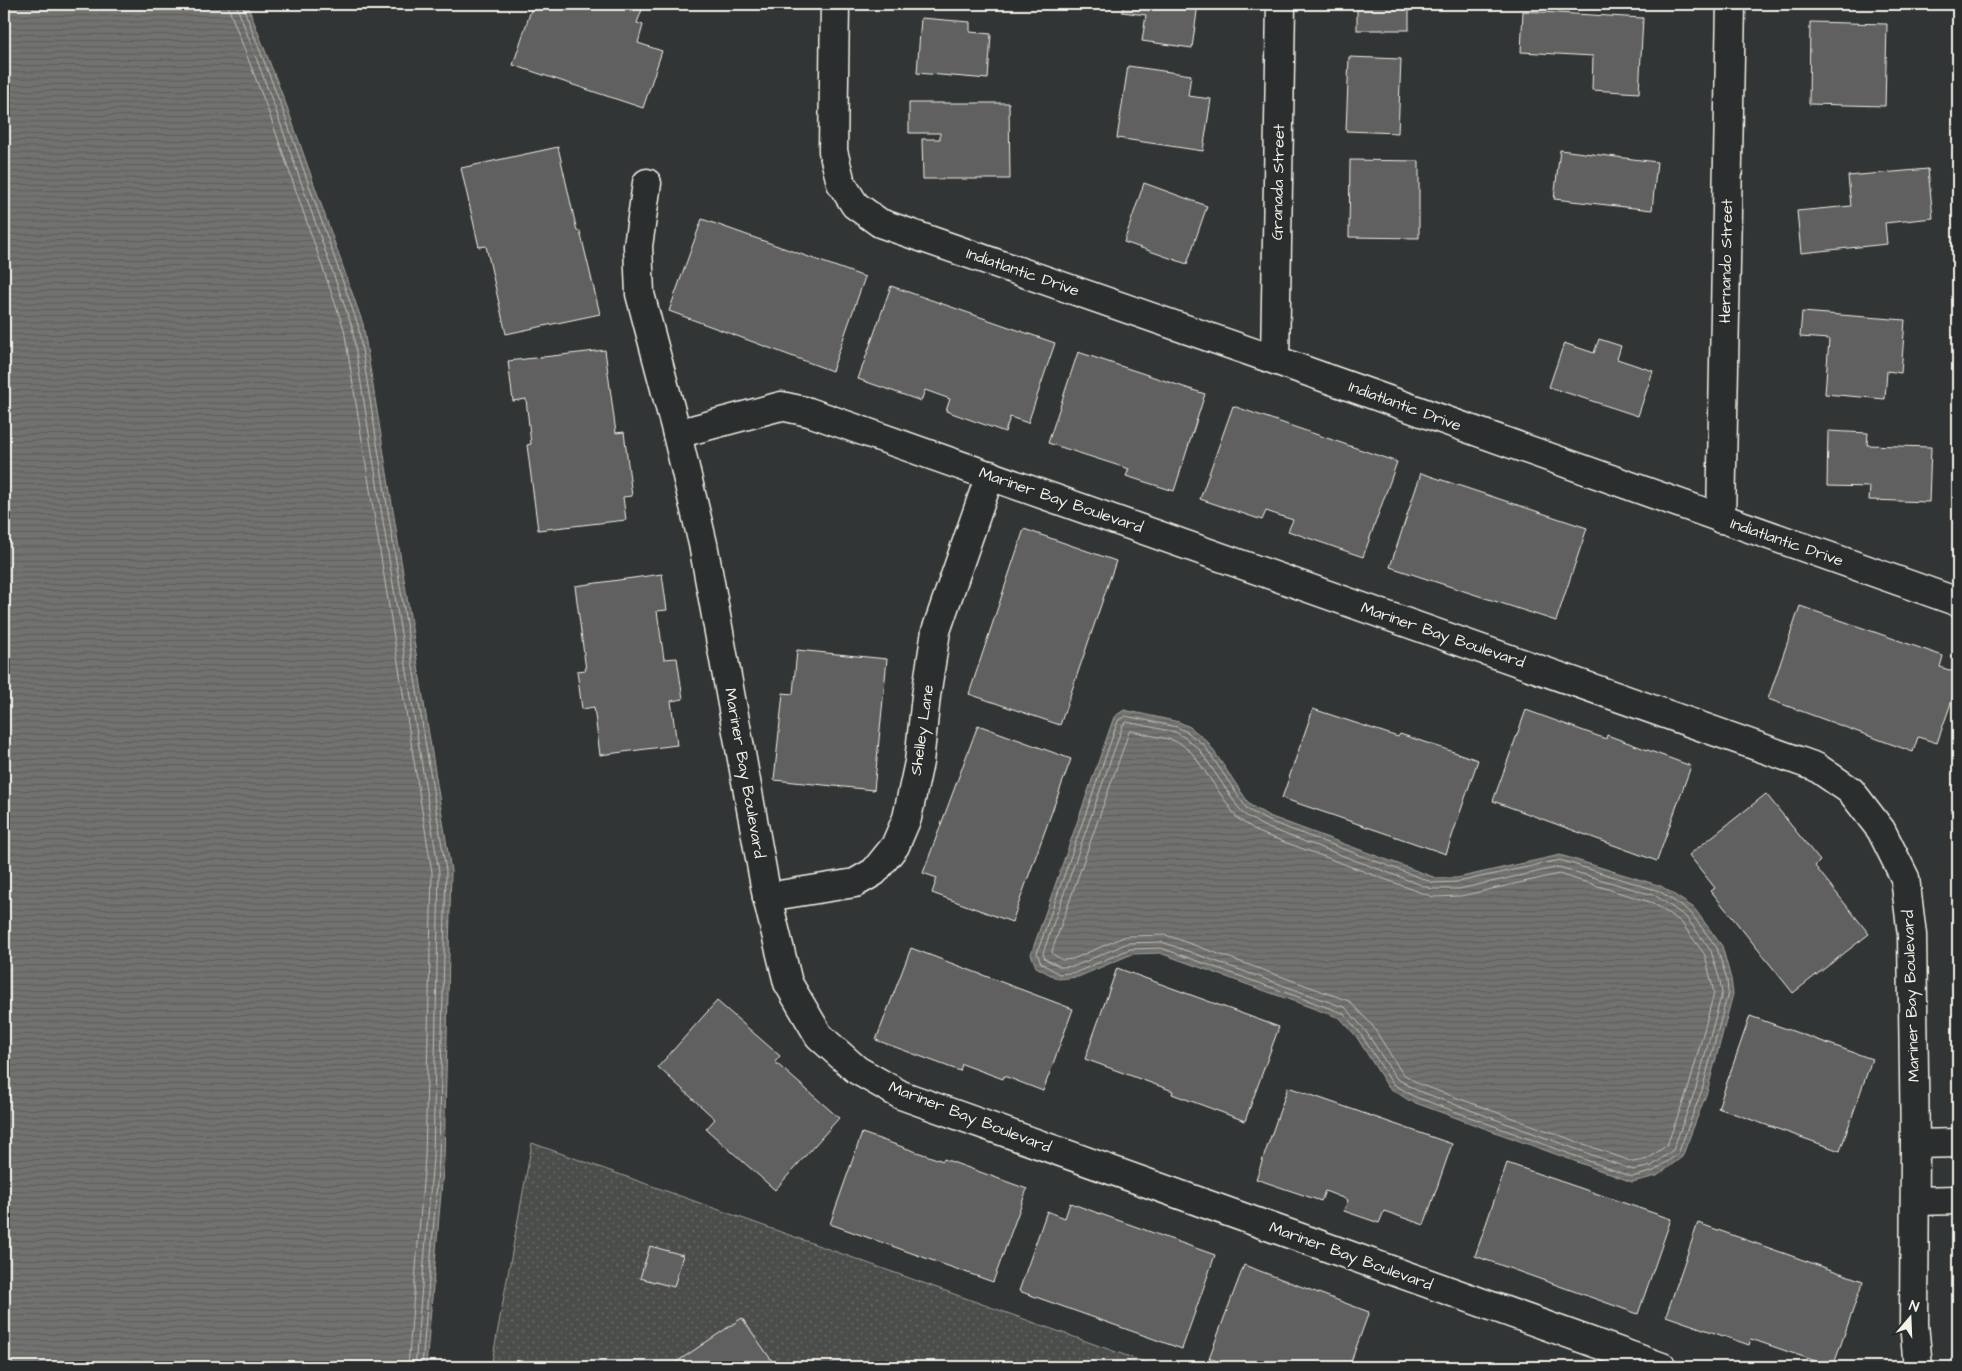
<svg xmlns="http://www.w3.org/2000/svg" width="1962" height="1371" font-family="'Architects Daughter',sans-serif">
	<defs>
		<pattern id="park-dots" width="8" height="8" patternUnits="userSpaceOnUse" patternTransform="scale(1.25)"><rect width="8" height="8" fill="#4b4d4c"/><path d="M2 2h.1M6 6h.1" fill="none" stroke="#666766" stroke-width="1.8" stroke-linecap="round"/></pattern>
		<pattern id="water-rules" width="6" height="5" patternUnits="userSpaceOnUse" patternTransform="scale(1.25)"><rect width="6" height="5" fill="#727370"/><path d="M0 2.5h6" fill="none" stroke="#5e5e5b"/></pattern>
	</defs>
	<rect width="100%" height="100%" fill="#323535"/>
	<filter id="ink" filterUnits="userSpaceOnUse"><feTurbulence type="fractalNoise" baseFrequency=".02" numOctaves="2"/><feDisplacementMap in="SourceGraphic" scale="10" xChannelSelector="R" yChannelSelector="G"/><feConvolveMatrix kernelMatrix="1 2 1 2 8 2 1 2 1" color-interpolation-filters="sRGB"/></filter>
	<g filter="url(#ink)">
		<polygon fill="url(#park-dots)" stroke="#a09f9a" points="532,1143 1158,1367 491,1367"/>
		<g fill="url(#water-rules)" stroke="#a6a5a0">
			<polygon points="4,4 247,4 287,107 363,324 451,871 444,1159 426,1367 4,1367"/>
			<polygon points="1124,710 1179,722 1190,727 1207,741 1250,805 1269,816 1436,878 1457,878 1560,855 1661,886 1694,908 1722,946 1731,979 1733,994 1707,1092 1682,1157 1657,1176 1632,1182 1410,1101 1388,1087 1356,1036 1340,1018 1160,953 1132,954 1078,977 1058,979 1036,967 1031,954 1114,717"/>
		</g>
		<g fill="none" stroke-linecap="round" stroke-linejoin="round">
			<g stroke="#c0bfb8" stroke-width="1">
				<polyline points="228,4 230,12 269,113 344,329 432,872 425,1158 408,1367"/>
				<polyline points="236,4 276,111 352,327 439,872 433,1158 415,1367"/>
				<polyline points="242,4 282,108 358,325 446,871 439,1158 422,1367"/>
				<polygon points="1126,716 1177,727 1187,732 1204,745 1247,809 1266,820 1434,883 1458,882 1560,860 1659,891 1690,912 1717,948 1727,980 1728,993 1702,1090 1678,1154 1654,1171 1632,1177 1413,1096 1392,1083 1360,1033 1343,1013 1161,948 1130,949 1077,972 1059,974 1041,963 1037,953 1118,721"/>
				<polygon points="1127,722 1175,732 1184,737 1199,749 1242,813 1263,826 1432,889 1459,889 1559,867 1656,896 1686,917 1711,951 1720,981 1722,993 1696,1088 1673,1150 1652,1166 1633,1170 1416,1090 1396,1078 1365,1030 1346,1008 1162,942 1128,943 1075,966 1061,967 1045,959 1043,953 1123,725"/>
				<polygon points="1131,731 1172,740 1180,743 1193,754 1237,818 1260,833 1433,897 1461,896 1559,874 1653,903 1681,922 1705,955 1714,993 1689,1086 1667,1145 1648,1159 1633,1162 1419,1084 1402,1073 1372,1025 1349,1001 1166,935 1126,936 1073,959 1062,960 1053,954 1052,951 1129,732"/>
			</g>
		</g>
		<g fill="#5f605f" stroke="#f4f1e8">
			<polygon points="533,4 644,4 637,23 643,25 638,43 662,51 643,108 513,65"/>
			<polygon points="1124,4 1198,4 1192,48 1142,41 1146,15 1122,12"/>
			<rect x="1357" y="4" width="52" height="26"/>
			<polygon points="1523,11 1643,18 1639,93 1592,90 1593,56 1521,52"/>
			<polygon points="921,18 970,22 970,32 991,34 988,79 917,73"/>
			<polygon points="1810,22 1887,24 1885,106 1809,104"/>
			<polygon points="1349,57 1401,59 1398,133 1346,131"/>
			<polygon points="1128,66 1191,75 1188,96 1211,99 1203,151 1117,138"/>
			<polygon points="909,103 1009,103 1010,179 923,179 922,139 940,139 940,133 909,133"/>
			<polygon points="558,147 577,231 580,231 600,314 506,334 486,246 479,247 461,168"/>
			<polygon points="1560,150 1657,162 1652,210 1554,199"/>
			<polygon points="1350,160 1419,161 1419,238 1349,237"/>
			<polygon points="1928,169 1933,218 1885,223 1887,244 1801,253 1797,211 1851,206 1848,176"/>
			<polygon points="1144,183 1207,206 1187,264 1124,242"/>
			<polygon points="702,219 865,277 832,371 669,311"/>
			<polygon points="891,286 1055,343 1028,423 1010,417 1005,432 946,411 950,399 925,390 921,401 858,379"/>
			<polygon points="1802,312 1905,320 1901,373 1887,371 1885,399 1825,394 1829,339 1800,337"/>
			<polygon points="1599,339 1621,346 1617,359 1653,371 1638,416 1549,387 1564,343 1594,353"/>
			<polygon points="605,350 616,433 624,432 632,496 623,497 626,520 538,530 527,445 531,444 526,399 513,401 508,361"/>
			<polygon points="1078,352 1205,394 1174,491 1126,476 1129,469 1048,443"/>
			<polygon points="1233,406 1397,462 1363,557 1288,531 1293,520 1266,511 1262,520 1200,499"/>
			<polygon points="1828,431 1868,433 1867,445 1931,447 1929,502 1869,500 1870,487 1827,486"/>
			<polygon points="1421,473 1587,528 1556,621 1390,567"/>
			<polygon points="1024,529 1116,561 1060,725 969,694"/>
			<polygon points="662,574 667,610 657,611 664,659 677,658 683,699 671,701 677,745 600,755 594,707 582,709 577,671 586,670 575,586"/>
			<polygon points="1800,606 1943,656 1940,667 1958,673 1958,683 1937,743 1918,737 1913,752 1768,699"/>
			<polygon points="797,650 887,659 874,790 774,780 783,693 793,694"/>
			<polygon points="1313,709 1398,737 1400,734 1478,760 1446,854 1282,798"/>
			<polygon points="1526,710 1606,739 1607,735 1691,766 1657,861 1493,801"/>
			<polygon points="978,725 1071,759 1012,922 932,893 937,878 923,873"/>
			<polygon points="1766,794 1820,861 1815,866 1869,934 1793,993 1711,891 1715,888 1689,855"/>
			<polygon points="911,948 1073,1009 1043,1091 1004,1076 1003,1079 962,1064 960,1071 876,1040"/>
			<polygon points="1117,968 1279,1027 1245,1121 1172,1094 1173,1091 1085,1059"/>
			<polygon points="717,1001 780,1056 775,1062 839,1118 775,1190 706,1129 715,1119 658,1067"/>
			<polygon points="1750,1016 1872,1059 1840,1151 1718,1108"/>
			<polygon points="1288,1087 1452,1144 1424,1225 1384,1211 1379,1223 1344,1211 1348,1200 1325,1191 1321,1201 1256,1179"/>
			<polygon points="862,1133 943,1161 944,1159 1027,1189 993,1282 830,1224"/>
			<polygon points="1507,1163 1671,1219 1638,1314 1475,1256"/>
			<polygon points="1070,1203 1215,1255 1182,1349 1019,1291 1047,1211 1065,1218"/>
			<polygon points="1698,1223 1863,1281 1833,1367 1751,1339 1749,1345 1666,1316"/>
			<polygon points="650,1246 683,1255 674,1287 640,1278"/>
			<polygon points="1244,1265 1369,1312 1349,1367 1233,1367 1209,1358"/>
			<polygon points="742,1318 772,1361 762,1367 669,1367"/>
		</g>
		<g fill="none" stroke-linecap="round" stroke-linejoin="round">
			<g stroke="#f4f1e8" stroke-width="31">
				<g id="minor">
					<polyline points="835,4 833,151 841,183 855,205 880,223 1275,360 1958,602"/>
					<polyline points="647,183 638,246 640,294 677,434 703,544 767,897 788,983 819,1036 857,1070 901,1095 1662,1367"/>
					<polyline points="1275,360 1281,4"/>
					<polyline points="677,434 781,406 809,412 1816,767 1851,791 1881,830 1905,878 1912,935 1915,1144 1914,1324 1918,1367"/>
					<polyline points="1721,519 1731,4"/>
					<polyline points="767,897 855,883 874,872 895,846 907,818 919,762 926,696 936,631 990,475"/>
					<polyline points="1915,1144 1958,1143"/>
					<polyline points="1915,1201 1958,1200"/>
				</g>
			</g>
			<use href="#minor" stroke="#2a2d2e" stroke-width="28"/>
		</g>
	</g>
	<g text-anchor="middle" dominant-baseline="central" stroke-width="4" stroke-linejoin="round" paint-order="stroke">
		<g font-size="16" fill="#f4f1e8" stroke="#2a2d2e">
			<text transform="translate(1278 182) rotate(-89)">Granada Street</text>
			<text transform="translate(1726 261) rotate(-89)">Hernando Street</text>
			<text transform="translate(1023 272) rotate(19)">Indiatlantic Drive</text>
			<text transform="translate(1405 406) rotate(20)">Indiatlantic Drive</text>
			<text transform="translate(1061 500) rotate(19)">Mariner Bay Boulevard</text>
			<text transform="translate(1787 542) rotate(19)">Indiatlantic Drive</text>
			<text transform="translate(1443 635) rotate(19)">Mariner Bay Boulevard</text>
			<text transform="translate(922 730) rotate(-82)">Shelley Lane</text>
			<text transform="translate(745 773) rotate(80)">Mariner Bay Boulevard</text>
			<text transform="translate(1911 996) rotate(-92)">Mariner Bay Boulevard</text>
			<text transform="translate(970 1117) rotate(21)">Mariner Bay Boulevard</text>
			<text transform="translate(1351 1256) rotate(20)">Mariner Bay Boulevard</text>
		</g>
	</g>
	<rect width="1962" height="1371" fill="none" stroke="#2a2d2e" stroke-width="20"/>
	<rect x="10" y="10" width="1942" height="1351" fill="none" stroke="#f4f1e8" stroke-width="2" filter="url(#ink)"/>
	<g transform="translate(1910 1318) rotate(19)" stroke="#2a2d2e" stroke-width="4" paint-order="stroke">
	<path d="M0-4L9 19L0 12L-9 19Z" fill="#f4f1e8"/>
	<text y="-8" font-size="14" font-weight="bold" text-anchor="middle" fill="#f4f1e8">N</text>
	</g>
</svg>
